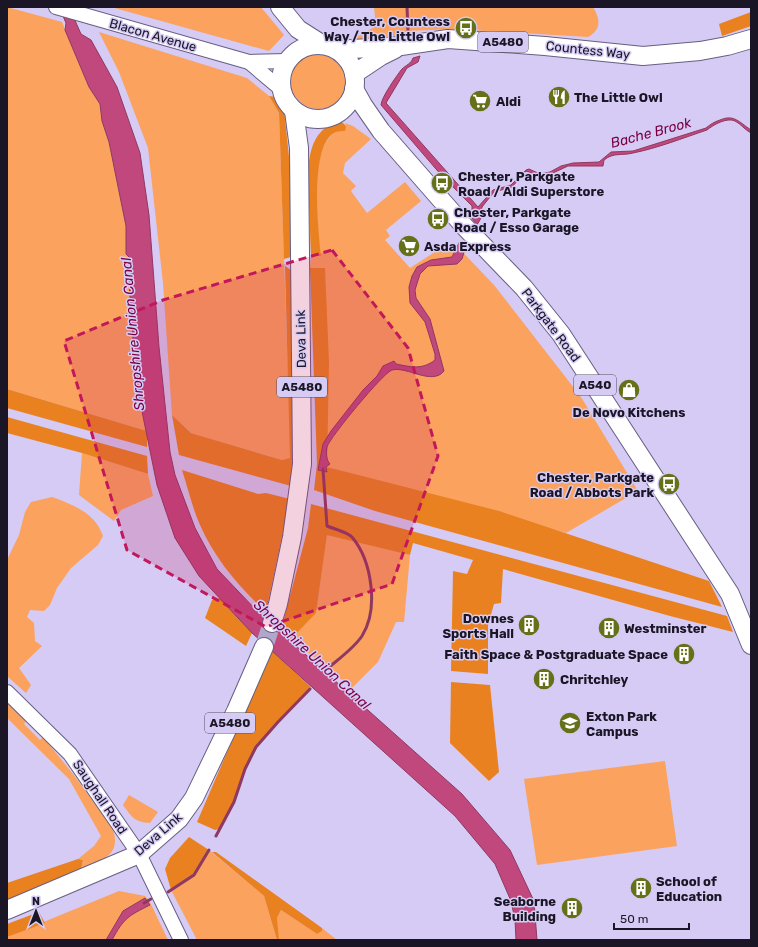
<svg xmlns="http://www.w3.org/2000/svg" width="758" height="947" font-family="Rubik,sans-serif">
	<rect width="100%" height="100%" fill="#d5cbf5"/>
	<g fill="#faa25e">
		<polygon points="7,7 62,22 89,87 100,104 102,121 109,142 126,226 126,254 132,260 132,277 129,283 136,382 147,431 7,389"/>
		<polygon points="111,7 261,7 284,35 269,51"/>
		<path d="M374,7h219c7,11 9,23 -5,30l-135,-8 -45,2 -32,11 -25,-2 25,-14z"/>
		<polygon points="99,32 247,78 269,96 279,113 291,458 282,460 191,433 172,415 163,283 148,148 119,72"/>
		<circle cx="319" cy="80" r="29"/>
		<path d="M345,123l8,3 18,13 -26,24 -2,10 13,13 -5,5 16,22 38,-31 16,19 -35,29 4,6 -5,4 25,28 25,-16 19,-9 40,42 87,112 57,94 -72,42 -239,-66 -2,-199h-15l1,-12h9c-1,-31 -12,-92 9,-118 4,-6 11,-9 17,-12z"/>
		<polygon points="82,453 148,474 153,496 121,510 114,521 79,495"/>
		<path d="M52,497c22,8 43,16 51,39l-5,9 -27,23 -14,20 -7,17 -6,6 -14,-1 -3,7 7,6 1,18 7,5 -23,22 12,17 -5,8 -19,-17v-116l12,-25 6,-23 6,-10z"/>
		<polygon points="327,534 410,555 404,622 396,622 378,662 352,688 291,639 316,612"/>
		<path d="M7,702l19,19 -2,3 16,16 3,-3 30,37 39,53c11,28 -10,33 -31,42l2,-9 -5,-1 16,-13 7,-10 -32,-57 -62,-61z"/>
		<polygon points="665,761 677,846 537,865 524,779"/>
		<path d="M129,795l29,17 -8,11c-16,-1 -18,-6 -27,-18z"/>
		<polygon points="209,850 264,896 277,940 197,940 171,890 194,875"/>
		<polygon points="119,891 145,896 149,900 168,940 7,940 7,937"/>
		<polygon points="281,910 317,934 322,931 322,928 337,940 278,940 277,918"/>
	</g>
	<g fill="#ea8120">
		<polygon points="751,12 751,26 722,36 719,24"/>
		<polygon points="269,96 276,97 284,109 291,176 291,257 284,259 279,113"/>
		<path d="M341,121l5,5 -1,5c-3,0 -7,0 -9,1 -28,12 -17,100 -15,124h-10c-1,-17 -1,-35 -2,-52 -1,-30 -6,-75 32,-83z"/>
		<polygon points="285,266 291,270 294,454 291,486 179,455 172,415 191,433 282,460 290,458"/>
		<polygon points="310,268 325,268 329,363 327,467 499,511 709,581 722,607 375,511 314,490 317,464"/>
		<polygon points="7,389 147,431 147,447 7,408"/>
		<polygon points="7,417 147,456 148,474 82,453 7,433"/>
		<path d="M182,470l76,24 8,-1 24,6 -24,113c-27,-25 -51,-53 -66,-87 -8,-18 -12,-37 -18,-55z"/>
		<polygon points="311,504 727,616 733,632 670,616 503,569 501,603 494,604 488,625 488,674 451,671 453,571 467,574 473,560 413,543 410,555 327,535 316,613 291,639 281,630 308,528"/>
		<polygon points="220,598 252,633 246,646 205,618 212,600"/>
		<polygon points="271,650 311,687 278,722 256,747 245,769 234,802 220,829 215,830 197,822"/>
		<polygon points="451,682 490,685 499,772 489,781 450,743"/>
		<polygon points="189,837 209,850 194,875 171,890 165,869 170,858"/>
		<polygon points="212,852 216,852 322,928 322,931 317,934 281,910 277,918 279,940 277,940 264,896"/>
		<polygon points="78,859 83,860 81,869 7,900 7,883"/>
		<polygon points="39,912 45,923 7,937 7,924"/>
	</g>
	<g fill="#c0487c" stroke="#8e3962">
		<polygon points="59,7 69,7 81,34 91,40 117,87 140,153 149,215 159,347 170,452 175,475 195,528 217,569 258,612 462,794 510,850 534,901 537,940 516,940 515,920 511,901 495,864 455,816 252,633 199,576 175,538 157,485 136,382 129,283 132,277 132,260 126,254 126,226 109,142 102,121 100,104 89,87 65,30 66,23"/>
		<path d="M420,56l-2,6 -11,6 -21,35 92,104 15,-17 18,-5 15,-15 3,-1 11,5 10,-2 11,-6 12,-3 26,-1 12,-10 22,-1 73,-23c5,-4 8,-6 14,-8 14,-6 19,2 31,10v3c-6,-3 -10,-9 -16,-12 -8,-4 -22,4 -28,9 -24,8 -49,18 -74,23 -11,3 -19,-1 -29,7l-1,6h-35l-15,7 -12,4 -15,-6 -14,16 -18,5 -12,15 -1,11 -4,7 -6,-8 1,-4v-7l-30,-30 -61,-71c0,-7 16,-30 21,-36 4,-4 9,-5 11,-11z"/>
		<path d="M460,241l5,8 -3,10 -5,5 -29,2 -8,8 -5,16 1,8 14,21 14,52c-12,15 -37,-5 -52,-1 -8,2 -62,67 -65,77 -1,5 -1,13 3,17l-4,3 1,5 -9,-2 5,-26 8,-13 32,-41 14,-14 6,-10 11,-5 2,3c15,3 26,6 39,-4v-6l-10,-32 -15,-19 -1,-16 3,-11 5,-9 14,-7 21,-3z"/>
		<path d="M145,898l5,7c-22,11 -26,13 -38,35h-6l17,-29z"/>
	</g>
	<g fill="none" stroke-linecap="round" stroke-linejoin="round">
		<g stroke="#8e3962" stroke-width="3">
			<polyline points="407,7 408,31"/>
			<path d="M323,469l4,57c7,3 20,6 25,11 20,24 27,72 10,99 -8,12 -22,22 -34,32"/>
			<polyline points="216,836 234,802 245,769 256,747 278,722 310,689"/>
			<polyline points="168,892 194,875 209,850"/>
			<polyline points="144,903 151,899"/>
		</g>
		<polyline stroke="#b0a7cb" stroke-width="18" stroke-dasharray="18 9" stroke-linecap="butt" points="264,647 272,623"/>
		<g stroke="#685e82" stroke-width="16">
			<g id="tertiary">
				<polyline points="56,7 249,62 287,61"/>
				<polyline points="249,62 281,89"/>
				<polyline points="7,692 70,754 139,854 181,940"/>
			</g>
		</g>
		<g stroke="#685e82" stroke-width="20">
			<g id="primary">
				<polyline points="280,7 298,29 320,43"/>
				<circle cx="318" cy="82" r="37"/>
				<polyline points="337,50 401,46 448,39 545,46 643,56 700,51 727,46 751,39"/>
				<polyline points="354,74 381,56 395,49"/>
				<polyline points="354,89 363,105 381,131 464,226 524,288 561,334 730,594 751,645"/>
				<polyline points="272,623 278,604 292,537 302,464 299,148 294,111"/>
				<polyline points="7,910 139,854 179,819 194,798 236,711 264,647"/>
			</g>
		</g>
		<use href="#tertiary" stroke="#fff" stroke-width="14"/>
		<use href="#primary" stroke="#fff" stroke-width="18"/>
	</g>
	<path fill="#c2185b" fill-opacity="0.2" stroke="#c2185b" stroke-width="3" stroke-dasharray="8 5" stroke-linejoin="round" d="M332,250l76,98 30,108 -46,128 -126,43 -139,-77 -63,-209 99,-41z"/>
	<defs>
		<g id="bus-disc" transform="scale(1.15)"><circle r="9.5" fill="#667019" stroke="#d5cbf5"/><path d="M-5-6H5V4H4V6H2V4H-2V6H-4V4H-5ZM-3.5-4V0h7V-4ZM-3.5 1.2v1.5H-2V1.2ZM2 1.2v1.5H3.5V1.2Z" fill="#fff"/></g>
		<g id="restaurant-disc" transform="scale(1.15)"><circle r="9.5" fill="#667019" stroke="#d5cbf5"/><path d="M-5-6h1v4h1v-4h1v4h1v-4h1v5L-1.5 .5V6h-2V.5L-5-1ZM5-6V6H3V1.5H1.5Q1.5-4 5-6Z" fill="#fff"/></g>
		<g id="supermarket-disc" transform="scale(1.15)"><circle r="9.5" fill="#667019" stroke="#d5cbf5"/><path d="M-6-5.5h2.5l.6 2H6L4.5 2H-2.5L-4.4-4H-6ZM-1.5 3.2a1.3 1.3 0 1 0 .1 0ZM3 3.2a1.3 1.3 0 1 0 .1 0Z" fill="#fff"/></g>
		<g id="shop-disc" transform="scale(1.15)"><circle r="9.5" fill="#667019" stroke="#d5cbf5"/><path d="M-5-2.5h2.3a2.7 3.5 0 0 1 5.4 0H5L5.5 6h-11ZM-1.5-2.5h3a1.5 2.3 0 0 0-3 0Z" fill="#fff"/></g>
		<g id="building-disc" transform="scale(1.15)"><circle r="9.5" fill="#667019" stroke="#d5cbf5"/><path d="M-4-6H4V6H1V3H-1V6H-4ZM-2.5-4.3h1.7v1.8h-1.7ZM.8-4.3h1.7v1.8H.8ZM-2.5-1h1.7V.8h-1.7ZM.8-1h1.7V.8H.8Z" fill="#fff"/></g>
		<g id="university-disc" transform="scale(1.15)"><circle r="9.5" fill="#667019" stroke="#d5cbf5"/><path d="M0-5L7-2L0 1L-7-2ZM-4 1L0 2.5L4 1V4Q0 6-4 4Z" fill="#fff"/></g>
	</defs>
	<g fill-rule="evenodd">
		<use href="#bus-disc" x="466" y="28"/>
		<use href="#restaurant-disc" x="559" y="97"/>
		<use href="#supermarket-disc" x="480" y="101"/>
		<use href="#bus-disc" x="442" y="183"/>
		<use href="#bus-disc" x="438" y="219"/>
		<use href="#supermarket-disc" x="409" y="246"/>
		<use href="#shop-disc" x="629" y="390"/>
		<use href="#bus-disc" x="669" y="484"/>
		<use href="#building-disc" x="529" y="625"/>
		<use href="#building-disc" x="609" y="628"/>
		<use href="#building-disc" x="684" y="654"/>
		<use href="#building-disc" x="544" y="679"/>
		<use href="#university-disc" x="570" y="723"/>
		<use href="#building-disc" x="641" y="888"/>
		<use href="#building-disc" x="572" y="908"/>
	</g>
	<g text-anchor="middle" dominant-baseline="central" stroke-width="3" stroke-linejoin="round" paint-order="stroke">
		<g fill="#d5cbf5" stroke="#524c63" stroke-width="1">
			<rect x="478" y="32" width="50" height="20" rx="3"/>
			<rect x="574" y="375" width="42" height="20" rx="3"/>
			<rect x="277" y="377" width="50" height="20" rx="3"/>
			<rect x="205" y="713" width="50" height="20" rx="3"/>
		</g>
		<g font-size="12" font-weight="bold" fill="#1a1625">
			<text x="503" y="42">A5480</text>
			<text x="595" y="385">A540</text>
			<text x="302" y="387">A5480</text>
			<text x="230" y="723">A5480</text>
		</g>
		<g font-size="13" font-weight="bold" fill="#1a1625" stroke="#d5cbf5" text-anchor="start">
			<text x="450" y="21" text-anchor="end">Chester, Countess<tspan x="450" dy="15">Way / The Little Owl</tspan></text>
			<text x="574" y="97">The Little Owl</text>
			<text x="496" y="101">Aldi</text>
			<text x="458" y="176">Chester, Parkgate<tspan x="458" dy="15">Road / Aldi Superstore</tspan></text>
			<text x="454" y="212">Chester, Parkgate<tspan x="454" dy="15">Road / Esso Garage</tspan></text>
			<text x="424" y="246">Asda Express</text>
			<text x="629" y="412" text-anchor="middle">De Novo Kitchens</text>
			<text x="654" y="477" text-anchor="end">Chester, Parkgate<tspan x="654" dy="15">Road / Abbots Park</tspan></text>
			<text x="514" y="618" text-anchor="end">Downes<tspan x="514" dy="15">Sports Hall</tspan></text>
			<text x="624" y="628">Westminster</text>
			<text x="668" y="654" text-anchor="end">Faith Space &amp; Postgraduate Space</text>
			<text x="560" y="679">Chritchley</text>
			<text x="586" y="716">Exton Park<tspan x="586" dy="15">Campus</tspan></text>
			<text x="656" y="881">School of<tspan x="656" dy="15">Education</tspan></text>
			<text x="556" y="901" text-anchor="end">Seaborne<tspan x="556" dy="15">Building</tspan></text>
		</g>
		<g font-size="13" fill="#1a1625" stroke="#d5cbf5">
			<text transform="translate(153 35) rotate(16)">Blacon Avenue</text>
			<text transform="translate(588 50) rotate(6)">Countess Way</text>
			<text transform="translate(551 325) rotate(53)">Parkgate Road</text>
			<text transform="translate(301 339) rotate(-91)">Deva Link</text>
			<text transform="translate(100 797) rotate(56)">Saughall Road</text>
			<text transform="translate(158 834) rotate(-41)">Deva Link</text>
		</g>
		<g font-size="14" font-style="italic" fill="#780042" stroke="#d5cbf5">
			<text transform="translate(651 133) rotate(-15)">Bache Brook</text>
			<text transform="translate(133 334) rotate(-95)">Shropshire Union Canal</text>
			<text transform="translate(312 655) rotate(43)">Shropshire Union Canal</text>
		</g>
	</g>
	<rect width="758" height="947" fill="none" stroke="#1a1625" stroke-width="16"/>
	<g transform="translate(36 911)" stroke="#d5cbf5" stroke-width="3" paint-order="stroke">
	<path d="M0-3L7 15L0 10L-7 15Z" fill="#1a1625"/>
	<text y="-6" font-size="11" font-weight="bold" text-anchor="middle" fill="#1a1625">N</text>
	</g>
	<path d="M614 923v6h75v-6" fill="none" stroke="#1a1625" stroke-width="2"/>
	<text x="620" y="923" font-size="12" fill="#1a1625" stroke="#d5cbf5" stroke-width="3" paint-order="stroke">50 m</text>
</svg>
